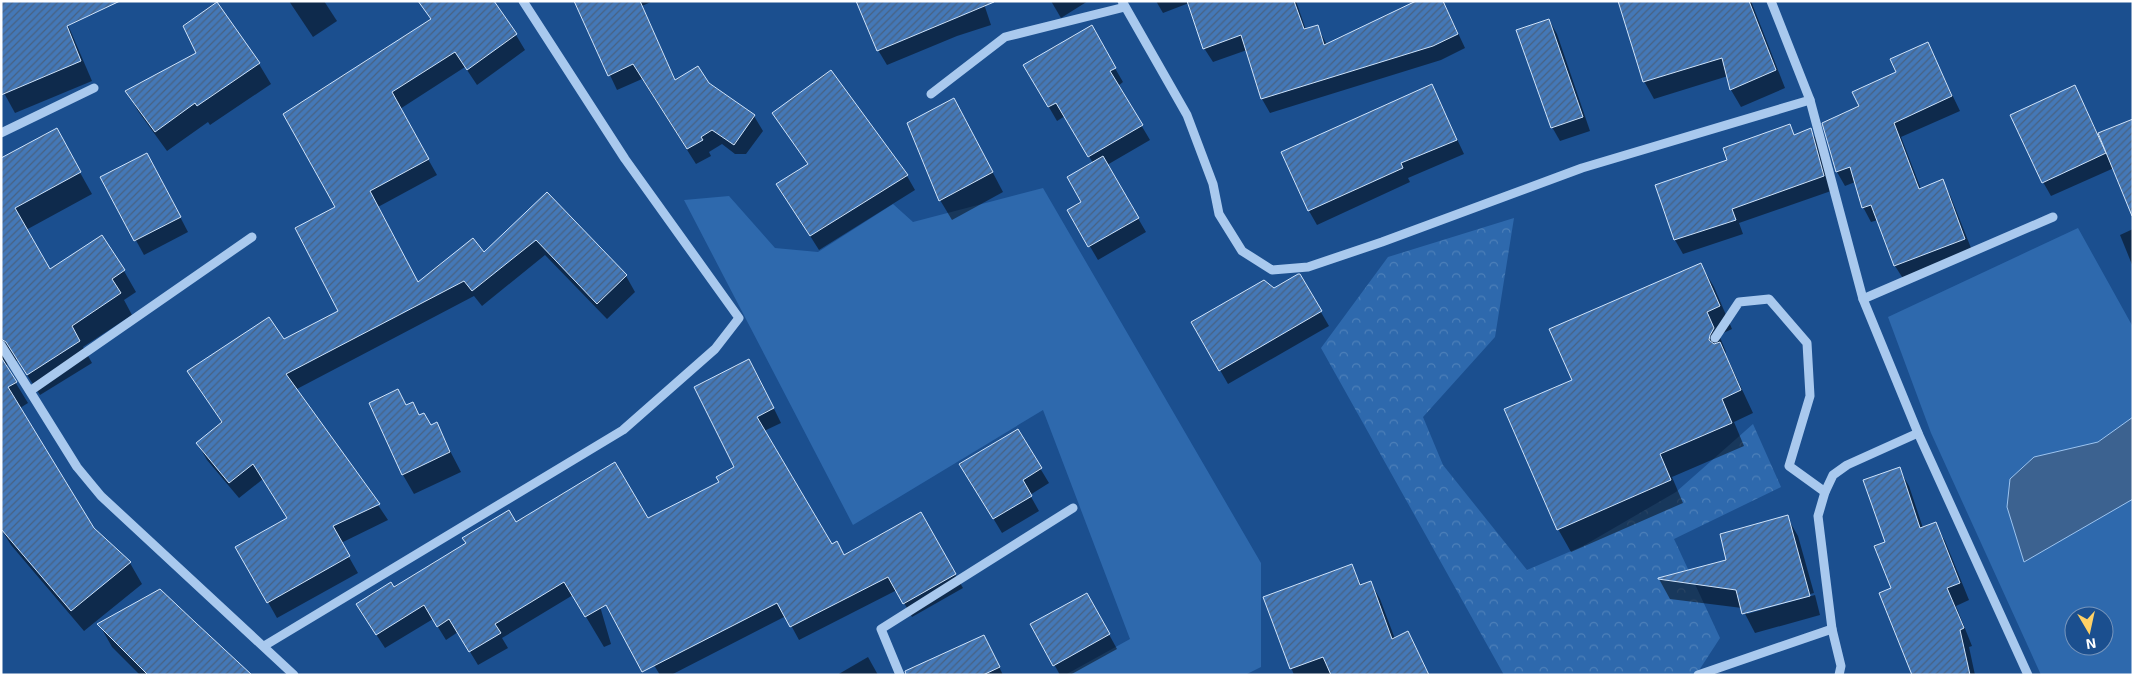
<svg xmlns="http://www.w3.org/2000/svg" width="2134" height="676" font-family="'Exo 2',sans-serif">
	<defs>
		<pattern id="forest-crowns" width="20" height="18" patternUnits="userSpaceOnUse" patternTransform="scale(1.25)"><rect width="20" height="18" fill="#2e69ad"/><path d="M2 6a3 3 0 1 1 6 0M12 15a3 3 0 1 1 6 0" fill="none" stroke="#4d80b9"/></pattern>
		<pattern id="building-hatch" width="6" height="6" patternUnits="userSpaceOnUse" patternTransform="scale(1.25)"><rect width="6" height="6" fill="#4478b7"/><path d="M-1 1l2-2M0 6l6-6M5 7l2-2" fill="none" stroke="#486282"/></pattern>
	</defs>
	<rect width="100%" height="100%" fill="#1b4f8f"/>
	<g fill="#2e69ad" fill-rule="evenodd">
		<polygon points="1043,188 1261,563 1261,667 1245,675 1065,675 1130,639 1043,410 853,525 684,200 729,196 775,248 818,252 893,204 913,222"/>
		<path d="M2078,228l55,99v348h-92l-110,-242 -43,-116zM2074,616h30v30h-30z"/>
	</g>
	<polygon fill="url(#forest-crowns)" points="1514,218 1495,337 1423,417 1443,465 1527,570 1583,546 1676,492 1753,424 1781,487 1674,539 1720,638 1696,675 1504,675 1321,348 1388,257"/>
	<polygon fill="#3c6290" stroke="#9cc4f0" points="2133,417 2133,499 2024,562 2007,507 2010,479 2034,457 2098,442"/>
	<g fill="#0007">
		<polygon points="289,1 324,1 337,21 313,37"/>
		<polygon points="575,1 653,1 642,6 676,81 708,84 754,116 763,131 746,154 735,154 722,144 709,152 711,156 696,164 642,79 617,90"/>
		<polygon points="983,1 991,25 957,36 887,65 878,50"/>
		<polygon points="1051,1 1088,1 1061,18"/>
		<polygon points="1156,1 1296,1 1306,30 1317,26 1327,45 1443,1 1465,48 1441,60 1270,113 1262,99 1247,50 1213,62 1204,48 1189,3 1163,13"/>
		<polygon points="1619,1 1751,1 1785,88 1741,107 1731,90 1728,76 1654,99 1644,81"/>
		<polygon points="217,4 259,64 271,84 210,125 208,122 167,151 138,111 127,92 197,54"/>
		<polygon points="431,20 516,35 525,50 477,85 465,67 400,109 437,175 378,207 419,284 483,253 547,194 626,276 635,292 607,319 545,255 482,306 474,296 295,390 378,505 388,520 341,543 358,573 277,618 237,547 288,519 263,479 239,498 207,460 198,444 222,423 189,371 284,341 340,311 337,207 285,114"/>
		<polygon points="1549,20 1557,34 1590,131 1560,141 1552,127"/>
		<polygon points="68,25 92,81 15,113 4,93"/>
		<polygon points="1091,27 1123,82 1118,86 1150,140 1107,165 1146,232 1098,260 1069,211 1083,202 1093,163 1065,116 1057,121 1025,66"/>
		<polygon points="1927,43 1960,111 1901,137 1921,189 1942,181 1950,195 1973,253 1904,280 1895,266 1878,220 1871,222 1863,207 1855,182 1845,186 1837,172 1824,123 1861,107"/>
		<polygon points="831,72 907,176 915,190 819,250 786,198 809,165 774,114"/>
		<polygon points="1432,86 1464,154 1408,178 1410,182 1317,225 1309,211"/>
		<polygon points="2082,101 2098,134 2133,121 2114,168 2051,196 2043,182"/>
		<polygon points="965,120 1003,192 952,220 940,200"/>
		<polygon points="1789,126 1795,136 1810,129 1818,143 1831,191 1739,223 1743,234 1683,254 1675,240 1728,161"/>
		<polygon points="68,151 92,194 26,230 50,270 124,271 136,292 124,300 132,315 83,347 92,363 40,395 18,361 9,361 6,367 28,403 20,408 93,529 130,563 142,584 84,631 11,545 1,529 1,160"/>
		<polygon points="155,169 188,232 144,255 102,178"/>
		<polygon points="2133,229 2133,267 2120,235"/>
		<polygon points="1701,265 1714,287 1732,329 1719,335 1726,352 1725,353 1753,413 1734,422 1744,446 1672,477 1683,503 1571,552 1558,529 1573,381"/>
		<polygon points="1300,276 1329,326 1228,384 1193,323 1274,290"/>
		<polygon points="757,374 781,423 764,431 831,545 844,556 920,514 963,588 912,617 897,590 799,640 786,616 671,675 660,675 596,570 590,572 611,644 604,647 573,595 502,638 508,648 478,665 458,632 446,640 433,619 385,648 366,619 394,588 515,523 648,520 720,482 735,467"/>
		<polygon points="398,391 407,406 412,404 420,416 431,426 436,424 461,472 414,494 403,475 371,404"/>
		<polygon points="1017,430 1049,483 1030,495 1039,511 1002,533 969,478"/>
		<polygon points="1899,469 1909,486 1923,528 1935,524 1945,541 1969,600 1956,606 1972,646 1969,647 1975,675 1913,675 1892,589 1886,543"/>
		<polygon points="1787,517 1798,536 1814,593 1747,611 1747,614 1815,595 1820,615 1755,633 1742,608 1670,599 1659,579 1728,561"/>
		<polygon points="1351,566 1362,586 1371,583 1380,599 1395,639 1408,633 1429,675 1294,675 1265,598"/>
		<polygon points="1087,594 1117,649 1070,675 1060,675 1032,624"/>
		<polygon points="99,624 250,675 140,675 112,647"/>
		<polygon points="984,636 1003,675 941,675"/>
		<polygon points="868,657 878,675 837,675"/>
	</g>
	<g fill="url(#building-hatch)" stroke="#cfe3fa">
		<polygon points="1,1 120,1 67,26 81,61 1,95"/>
		<polygon points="418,1 494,1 517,34 467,70 455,52 392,92 429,159 370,191 418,282 473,238 484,252 547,192 627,275 597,304 536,240 472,291 464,281 286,374 380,504 333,526 350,556 267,603 235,547 287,518 253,464 229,483 196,443 222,422 187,371 269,317 284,339 338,311 295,228 335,207 283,114 431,19"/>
		<polygon points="574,1 640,1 675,80 698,66 709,83 755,115 734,145 712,130 701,137 703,140 687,149 633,64 608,76"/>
		<polygon points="856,1 994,1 994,2 877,51"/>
		<polygon points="1187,1 1294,1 1304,29 1318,25 1324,45 1416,1 1443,1 1458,34 1433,46 1261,99 1241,35 1203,49"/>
		<polygon points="1618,1 1749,1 1776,70 1730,90 1722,58 1643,82"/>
		<polygon points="217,2 260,63 197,106 195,103 155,132 125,91 196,53 183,26"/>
		<polygon points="1549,19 1583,117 1551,128 1516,30"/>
		<polygon points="1092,25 1116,68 1110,71 1143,125 1088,157 1056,103 1048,107 1023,65"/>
		<polygon points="1928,42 1952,96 1894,123 1919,189 1943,179 1965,239 1894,266 1871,205 1862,208 1850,167 1836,172 1822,123 1859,106 1852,92 1896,72 1890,59"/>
		<polygon points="831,70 908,175 810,236 776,184 808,164 772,113"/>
		<polygon points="1432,84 1457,140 1401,163 1403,168 1308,211 1281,152"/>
		<polygon points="2075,85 2106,153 2042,183 2010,115"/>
		<polygon points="954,98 993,172 939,201 907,123"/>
		<polygon points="2133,119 2133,216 2132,216 2098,133"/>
		<polygon points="1790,124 1794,135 1811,128 1824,176 1732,209 1736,220 1674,240 1655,185 1727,160 1723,148"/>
		<polygon points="57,128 81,172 15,208 50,269 102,235 125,270 112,279 121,293 72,326 80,341 27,375 6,342 1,339 1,158"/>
		<polygon points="147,153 181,217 134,241 100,177"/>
		<polygon points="1103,156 1139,218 1088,247 1067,210 1081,202 1067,177"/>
		<polygon points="1701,263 1720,306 1707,312 1714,328 1710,335 1709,340 1714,344 1720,342 1741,390 1722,399 1732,423 1660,454 1671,480 1557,530 1504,409 1572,380 1549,329"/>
		<polygon points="1298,274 1300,274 1322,311 1219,371 1191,322 1264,280 1274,288"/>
		<polygon points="1,357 17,382 8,387 94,528 131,562 71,611 1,529"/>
		<polygon points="749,359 774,408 757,417 832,544 837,541 844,555 921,512 956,574 903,604 888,577 790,627 777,603 642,672 606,605 585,617 564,582 495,624 501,633 469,652 449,619 437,627 424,605 376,635 356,604 391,582 394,587 466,543 462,538 509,510 516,522 615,462 648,518 719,482 716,477 734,467 694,387"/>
		<polygon points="398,389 406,405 413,402 419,415 424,413 431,425 437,422 450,452 402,475 369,403"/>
		<polygon points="1018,429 1042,468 1023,480 1032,496 993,519 959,464"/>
		<polygon points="1900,467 1920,528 1936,522 1960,583 1947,588 1964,628 1960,630 1970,675 1912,675 1879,593 1891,588 1874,546 1885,542 1863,480"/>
		<polygon points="1788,515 1810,596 1742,614 1736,590 1658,579 1658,578 1726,560 1720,534"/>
		<polygon points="1352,564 1360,585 1371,581 1392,639 1408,631 1429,675 1331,675 1323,657 1290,669 1263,597"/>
		<polygon points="160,589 196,623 252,675 148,675 97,624"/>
		<polygon points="1087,593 1110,634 1053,666 1030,624"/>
		<polygon points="984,635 1000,667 983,675 906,675 905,671"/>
	</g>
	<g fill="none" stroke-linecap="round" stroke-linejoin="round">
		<g stroke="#a9c9ee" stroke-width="9">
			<polyline points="1122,1 1187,115 1213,184 1219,214 1242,251 1272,270 1308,267 1382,242 1582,168 1810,100"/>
			<polyline points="1771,1 1810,100 1863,299 1918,433 2028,675"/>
			<polyline points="931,94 1005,37 1125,7"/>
			<polyline points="1,133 94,88"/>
			<polyline points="1863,299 2053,217"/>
			<polyline points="1715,338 1739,302 1769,299 1807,343 1810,396 1789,466 1825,492"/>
			<polyline points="1,345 77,467 101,496 294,675"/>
			<polyline points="30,391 252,237"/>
			<polyline points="264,646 623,430 715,349 739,318 625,159 523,1"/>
			<polyline points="900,675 881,629 1073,508"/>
			<polyline points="1698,675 1832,629"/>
			<polyline points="1839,675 1841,666 1832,629 1818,516 1825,492 1833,475 1847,465 1918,433"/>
		</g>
	</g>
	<rect width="2134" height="676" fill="none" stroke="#ffffff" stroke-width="5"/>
	<g transform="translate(2089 631) rotate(171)"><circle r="24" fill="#1b4f8f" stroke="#7695bc"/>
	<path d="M0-4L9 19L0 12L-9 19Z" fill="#ffd166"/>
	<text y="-8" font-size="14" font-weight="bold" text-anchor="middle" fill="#ffffff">N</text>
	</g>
</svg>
